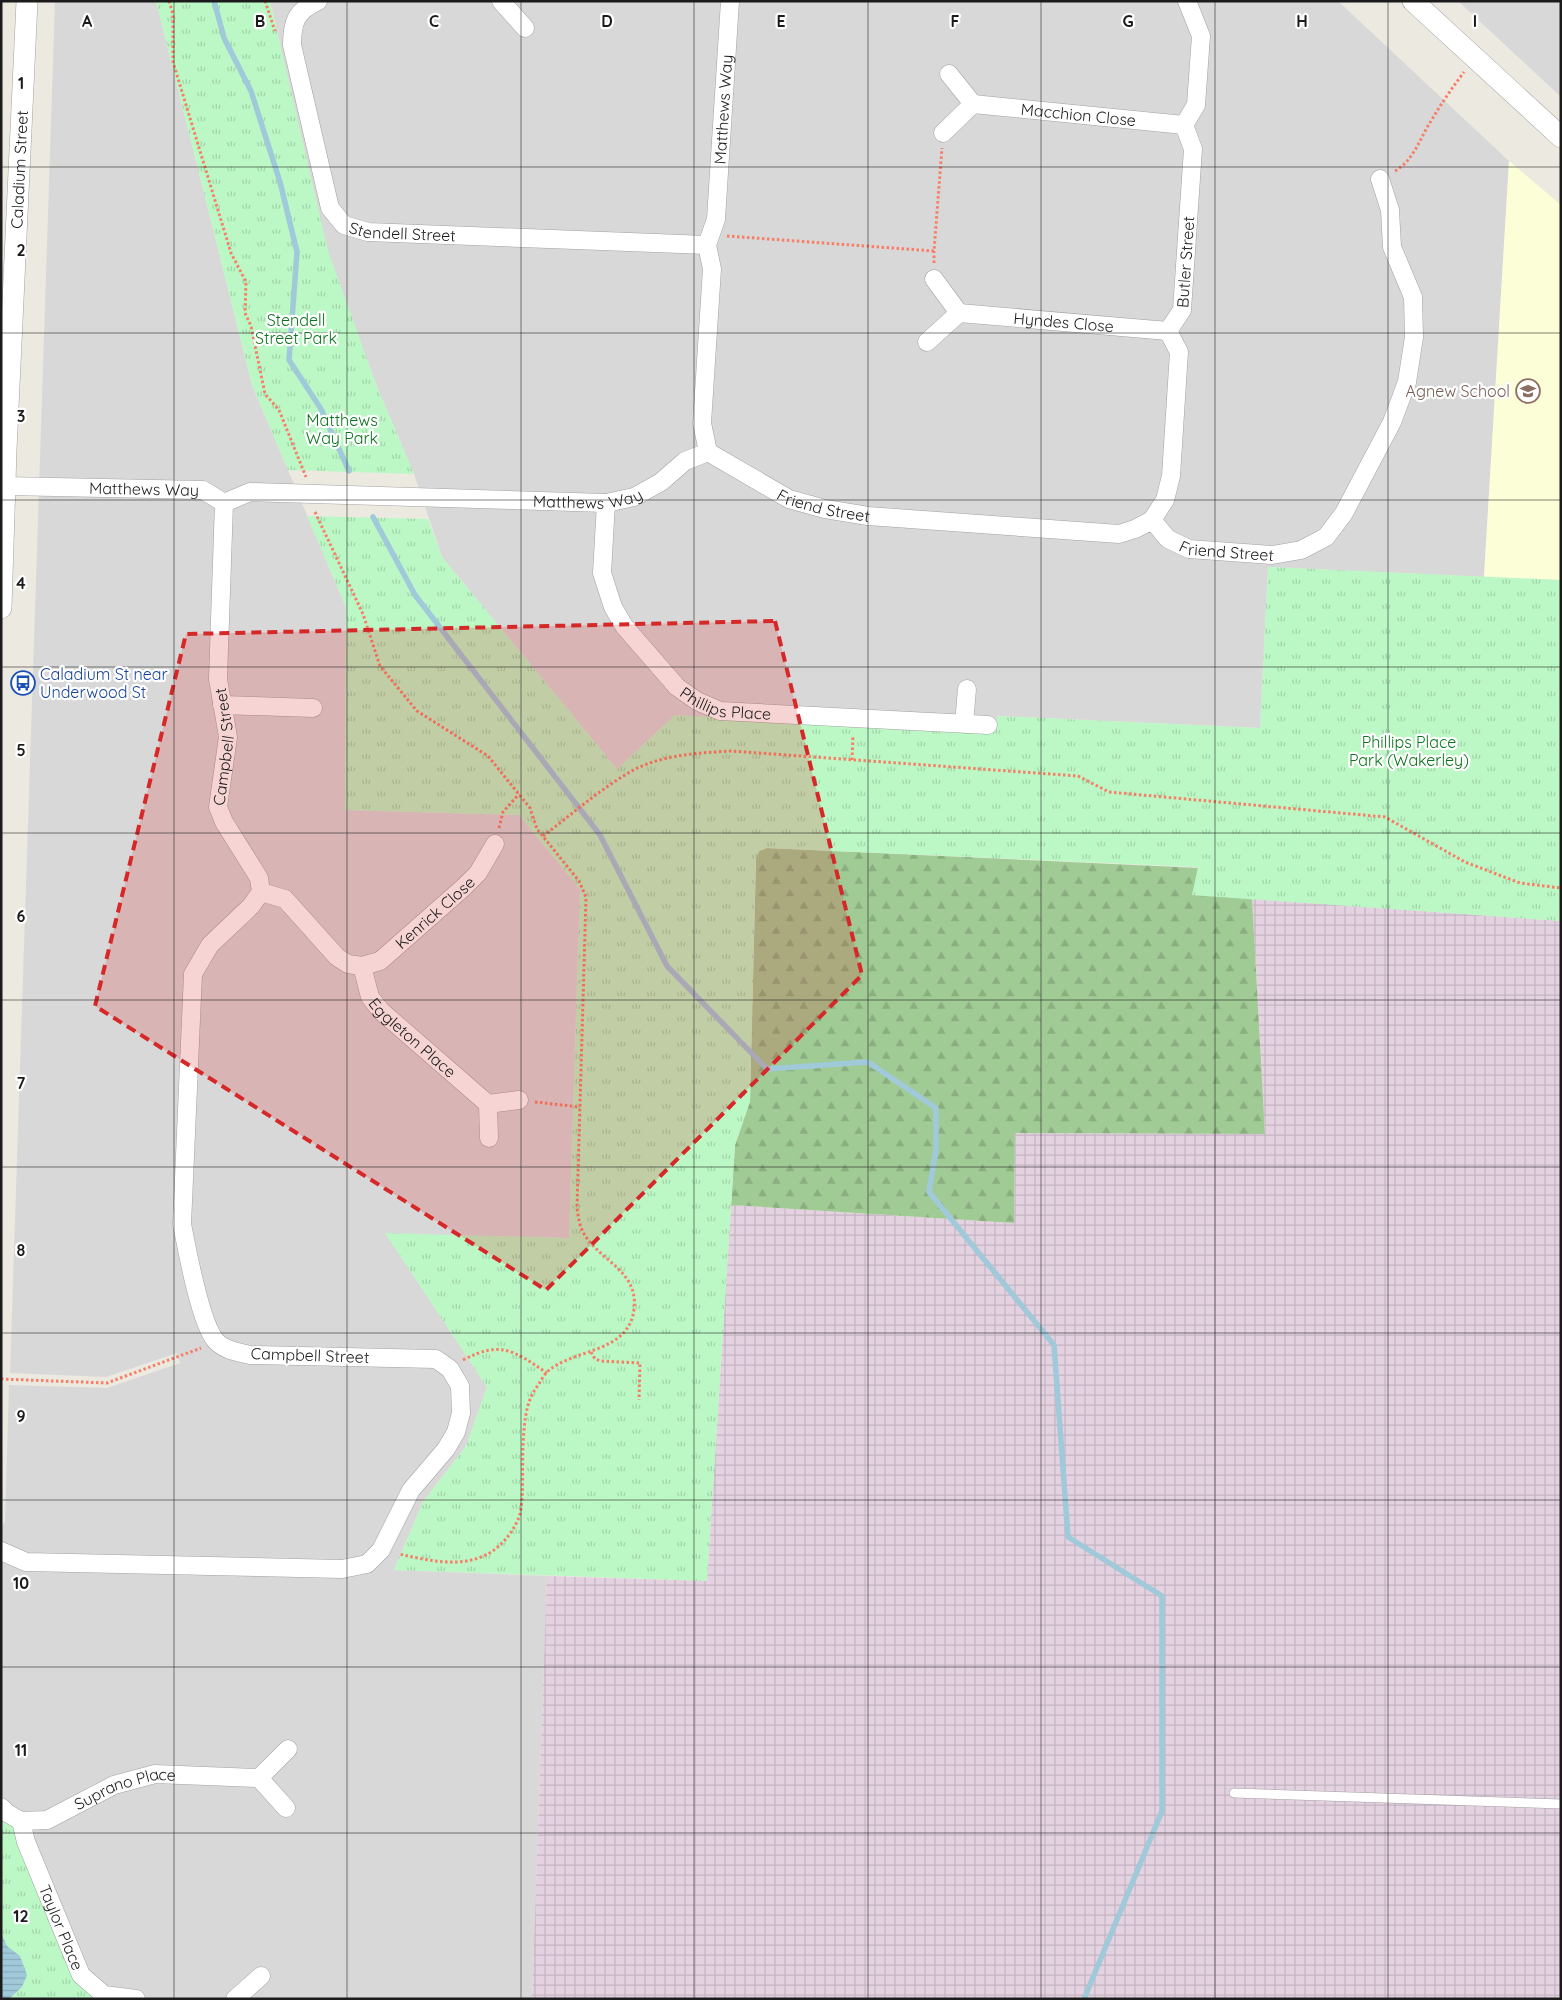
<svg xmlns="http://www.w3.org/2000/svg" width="1562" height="2000" font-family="Quicksand,sans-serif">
	<defs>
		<pattern id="industrial-grid" width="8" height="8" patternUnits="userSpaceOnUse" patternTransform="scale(1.25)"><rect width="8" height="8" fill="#e5d2e0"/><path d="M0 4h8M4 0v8" fill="none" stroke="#c4b4c0"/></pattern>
		<pattern id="forest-firs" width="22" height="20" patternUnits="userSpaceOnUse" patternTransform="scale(1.25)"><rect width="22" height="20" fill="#a1cb95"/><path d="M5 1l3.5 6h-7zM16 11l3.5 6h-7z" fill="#8aae80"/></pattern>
		<pattern id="park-tufts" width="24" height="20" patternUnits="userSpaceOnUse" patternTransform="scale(1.25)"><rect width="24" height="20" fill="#bcf8c5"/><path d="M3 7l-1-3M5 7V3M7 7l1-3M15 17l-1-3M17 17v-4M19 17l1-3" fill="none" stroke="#a1d4a9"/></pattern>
		<pattern id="water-rules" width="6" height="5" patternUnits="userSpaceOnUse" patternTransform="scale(1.25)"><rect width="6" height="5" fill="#a0c9da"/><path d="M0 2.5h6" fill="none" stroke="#89acba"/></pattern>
	</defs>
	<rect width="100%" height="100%" fill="#ece9e0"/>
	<g fill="#d9d8d8">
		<polygon points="55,1 156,1 252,385 346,607 345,810 519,815 580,889 569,1238 386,1234 487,1387 466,1446 423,1502 394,1570 547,1576 532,1999 103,1999 92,1990 1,1811 1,1527 5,1522 9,1385 107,1388 180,1363 177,1353 106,1377 10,1373"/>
		<polygon points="270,1 1338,1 1509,161 1484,577 1268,567 1260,728 997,716 996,732 617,769 442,557 414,474 377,387 327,251"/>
		<polygon points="1458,1 1561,1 1561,97"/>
	</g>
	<polygon fill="url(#industrial-grid)" points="1252,898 1561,921 1561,1999 532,1999 547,1576 707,1581 731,1205 1014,1223 1015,1133 1265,1134"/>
	<polygon fill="#fcfed7" points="1509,161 1561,205 1561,580 1484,577"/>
	<polygon fill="url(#forest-firs)" points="767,848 1199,868 1193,895 1252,898 1265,1134 1015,1133 1014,1223 731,1205 735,1145 750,1101 756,858 759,851"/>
	<g fill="url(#park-tufts)">
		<polygon points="156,1 270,1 328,251 377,387 414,474 288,470 252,385"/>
		<polygon points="307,516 428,519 442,557 617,769 675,715 996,732 997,716 1260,728 1268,567 1561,580 1561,921 1192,895 1198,867 767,848 759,851 756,858 750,1102 735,1145 707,1581 394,1570 423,1502 466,1446 487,1387 385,1233 569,1238 580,889 519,815 345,810 346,607"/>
		<polygon points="1,1811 13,1824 103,1999 1,1999"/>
	</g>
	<polygon fill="url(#water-rules)" points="1,1933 7,1946 20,1956 27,1975 22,1987 9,1999 1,1999"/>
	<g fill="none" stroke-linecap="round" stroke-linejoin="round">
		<g stroke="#a0c9da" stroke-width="5.5">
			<polyline points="214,1 224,38 251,91 280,182 297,252 289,360 321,409 349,471"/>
			<polyline points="373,517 415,595 600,835 667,966 767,1069 868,1062 936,1108 936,1149 929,1192 1054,1345 1068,1537 1162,1596 1162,1811 1084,1999"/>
		</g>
		<g stroke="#a2a2a2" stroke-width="10">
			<polyline id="service" points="1234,1793 1561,1804"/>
		</g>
		<g stroke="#a2a2a2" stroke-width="19">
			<g id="minor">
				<path id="s1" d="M318,1c-22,10 -26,21 -26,44l38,163 14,17 24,7 339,13"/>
				<polyline points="501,1 525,28"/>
				<path id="s2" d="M973,104l211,21"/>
				<polyline points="943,133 973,104 949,74"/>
				<path id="s3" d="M959,313l209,18"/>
				<polyline points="927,342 959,313 934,279"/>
				<path id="s4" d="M708,452l81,47 36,10 43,7 251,18 16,-5 17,-9 16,19 21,10 83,6 29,-5 25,-13 18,-24 48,-91 15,-40 7,-45 -1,-40 -21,-50 -2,-37 -10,-31"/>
				<path id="s5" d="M5,486l198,4 21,13 26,-11 356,11 28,-6 27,-15 24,-21 23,-9 -6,-29 10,-154 -5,-24 9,-26 14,-218"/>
				<path id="s6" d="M606,503l-4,70 11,34 11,19 53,61 20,14 23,10 268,14"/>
				<path id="s7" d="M1152,520l13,-20 6,-24 8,-124 -11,-21 14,-21 11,-161 -9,-24 12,-20 5,-69 -14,-35"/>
				<polyline points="222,705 313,708"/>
				<polyline points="964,723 967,689"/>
				<path id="s8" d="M261,892l24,7 52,58 11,7 14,2 8,31 11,14 107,93"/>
				<path id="s9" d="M362,966l18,-5 84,-74 14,-14 17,-29"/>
				<polyline points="489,1138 488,1104 519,1100"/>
				<path id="s10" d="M1,1551l25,11 316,7 25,-5 14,-14 30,-60 35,-41 10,-17 5,-19 -1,-27 -10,-17 -14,-10 -186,-4c-12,-3 -27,-5 -35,-15 -15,-19 -28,-90 -33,-116l11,-250 17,-29 41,-39 10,-14 -2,-14 -35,-56 -6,-15 10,-70 -10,-58 6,-176"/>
				<path id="s11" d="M1,1807l6,6 14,8 26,-1 67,-35 41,-11 104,4"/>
				<polyline points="286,1808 259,1778 288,1749"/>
				<path id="s12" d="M21,1821l5,21 55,133 23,20 32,4"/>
				<polyline points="235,1999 261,1976"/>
			</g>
		</g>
		<g stroke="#a2a2a2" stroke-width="22">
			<g id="tertiary">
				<polyline points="1413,1 1561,137"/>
				<path id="s13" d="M1,608l5,-158 21,-449"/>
			</g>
		</g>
		<g stroke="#f77f67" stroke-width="3" stroke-dasharray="2.5 2.5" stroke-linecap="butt">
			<polyline points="169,1 173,14 173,62 231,253 246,282 245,313 251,326 265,394 279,410 306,477"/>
			<polyline points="265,1 275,31"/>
			<path d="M1395,171c19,-11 25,-33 36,-50 10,-17 21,-33 33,-49"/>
			<polyline points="727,236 934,251 942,148"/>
			<polyline points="934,263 934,251"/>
			<path d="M315,512l48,102 17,52 37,45 71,45 42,52 7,21 42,52 7,16 -9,311c1,7 2,15 5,22 14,30 57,39 52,79 -5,45 -61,39 -87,63 -4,4 -7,11 -11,16 -11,16 -12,38 -13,58 -1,19 1,51 -3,68 -3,10 -9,19 -15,26 -28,32 -70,22 -106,14"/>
			<polyline points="852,760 853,736"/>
			<polyline points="499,828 503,812 519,794"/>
			<path d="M543,836c28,-21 56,-46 87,-64 29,-17 67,-19 101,-21l347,25 31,16 276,25 80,45 55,21 41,5"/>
			<polyline points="535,1102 580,1107"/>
			<polyline points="591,1352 595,1359 601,1361 640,1363 639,1400"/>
			<path d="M463,1360c38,-20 51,-9 84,13"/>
			<polyline points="1,1379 107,1383 201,1348"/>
		</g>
		<use href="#service" stroke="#fff" stroke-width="9"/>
		<use href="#minor" stroke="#fff" stroke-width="18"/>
		<use href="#tertiary" stroke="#fff" stroke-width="21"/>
	</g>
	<path fill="#d62828" fill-opacity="0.2" stroke="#d62828" stroke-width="4" stroke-dasharray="10 6" stroke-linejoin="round" d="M775,621l87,354 -316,315 -451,-284 91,-372z"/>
	<path fill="none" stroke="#1b1b1b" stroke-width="1" stroke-opacity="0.55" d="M174,1v1998M347,1v1998M521,1v1998M694,1v1998M868,1v1998M1041,1v1998M1215,1v1998M1388,1v1998M1,167h1560M1,333h1560M1,500h1560M1,667h1560M1,833h1560M1,1000h1560M1,1167h1560M1,1333h1560M1,1500h1560M1,1667h1560M1,1833h1560"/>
	<defs>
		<g id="school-ring" transform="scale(1.25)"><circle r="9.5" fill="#fff" stroke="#8d6e63" stroke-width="1.5"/><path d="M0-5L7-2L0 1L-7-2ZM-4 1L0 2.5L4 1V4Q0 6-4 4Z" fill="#8d6e63"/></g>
		<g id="bus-ring" transform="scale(1.25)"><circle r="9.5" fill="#fff" stroke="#1a4fb4" stroke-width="1.5"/><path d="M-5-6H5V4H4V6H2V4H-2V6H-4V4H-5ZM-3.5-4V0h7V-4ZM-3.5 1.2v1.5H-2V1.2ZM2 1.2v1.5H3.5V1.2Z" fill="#1a4fb4"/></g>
	</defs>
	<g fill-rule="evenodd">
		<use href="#school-ring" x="1528" y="391"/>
		<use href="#bus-ring" x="23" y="683"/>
	</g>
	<g text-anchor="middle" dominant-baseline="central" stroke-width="4.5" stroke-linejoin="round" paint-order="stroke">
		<g font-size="16" fill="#1b1b1b" stroke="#fff">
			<text stroke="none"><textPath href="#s5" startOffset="1069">Matthews Way</textPath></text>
			<text stroke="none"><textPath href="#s2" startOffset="106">Macchion Close</textPath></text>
			<text stroke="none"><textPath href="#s13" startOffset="439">Caladium Street</textPath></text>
			<text stroke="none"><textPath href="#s1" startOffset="304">Stendell Street</textPath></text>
			<text stroke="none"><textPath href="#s7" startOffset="270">Butler Street</textPath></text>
			<text stroke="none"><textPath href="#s3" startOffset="105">Hyndes Close</textPath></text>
			<text stroke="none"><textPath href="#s5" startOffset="139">Matthews Way</textPath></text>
			<text stroke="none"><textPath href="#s5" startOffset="589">Matthews Way</textPath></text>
			<text stroke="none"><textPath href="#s4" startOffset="129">Friend Street</textPath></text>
			<text stroke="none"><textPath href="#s4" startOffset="548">Friend Street</textPath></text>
			<text stroke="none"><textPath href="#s6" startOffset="262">Phillips Place</textPath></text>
			<text stroke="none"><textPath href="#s10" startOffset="1474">Campbell Street</textPath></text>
			<text stroke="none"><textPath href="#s9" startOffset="92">Kenrick Close</textPath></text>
			<text stroke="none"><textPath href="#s8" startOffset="221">Eggleton Place</textPath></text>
			<text transform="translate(310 1355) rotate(2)">Campbell Street</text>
			<text stroke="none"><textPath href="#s11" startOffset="136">Suprano Place</textPath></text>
			<text stroke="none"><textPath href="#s12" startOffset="114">Taylor Place</textPath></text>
		</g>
		<g font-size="16" fill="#0d741d" stroke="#fff">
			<text x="296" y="320">Stendell<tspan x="296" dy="18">Street Park</tspan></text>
			<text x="342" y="420">Matthews<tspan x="342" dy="18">Way Park</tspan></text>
			<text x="1409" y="742">Phillips Place<tspan x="1409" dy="18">Park (Wakerley)</tspan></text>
		</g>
		<g font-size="16" fill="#785e54" stroke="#fff" text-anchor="end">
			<text x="1510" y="391">Agnew School</text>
		</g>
		<g font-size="16" fill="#164399" stroke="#fff" text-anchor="start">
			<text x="40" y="674">Caladium St near<tspan x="40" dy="18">Underwood St</tspan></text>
		</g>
	</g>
	<g font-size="16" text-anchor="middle" font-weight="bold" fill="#1b1b1b" stroke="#fff" stroke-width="4.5" stroke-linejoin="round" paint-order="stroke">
		<text x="87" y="27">A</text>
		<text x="260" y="27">B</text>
		<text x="434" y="27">C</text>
		<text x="607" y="27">D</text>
		<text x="781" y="27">E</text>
		<text x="955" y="27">F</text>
		<text x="1128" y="27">G</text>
		<text x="1302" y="27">H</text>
		<text x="1475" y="27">I</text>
		<text x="21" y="89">1</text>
		<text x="21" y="256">2</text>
		<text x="21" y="422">3</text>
		<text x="21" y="589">4</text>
		<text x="21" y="756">5</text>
		<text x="21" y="922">6</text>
		<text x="21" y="1089">7</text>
		<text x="21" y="1256">8</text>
		<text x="21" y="1422">9</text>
		<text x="21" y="1589">10</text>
		<text x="21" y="1756">11</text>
		<text x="21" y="1922">12</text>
	</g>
	<rect width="1562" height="2000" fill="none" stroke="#1b1b1b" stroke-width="5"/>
</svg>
